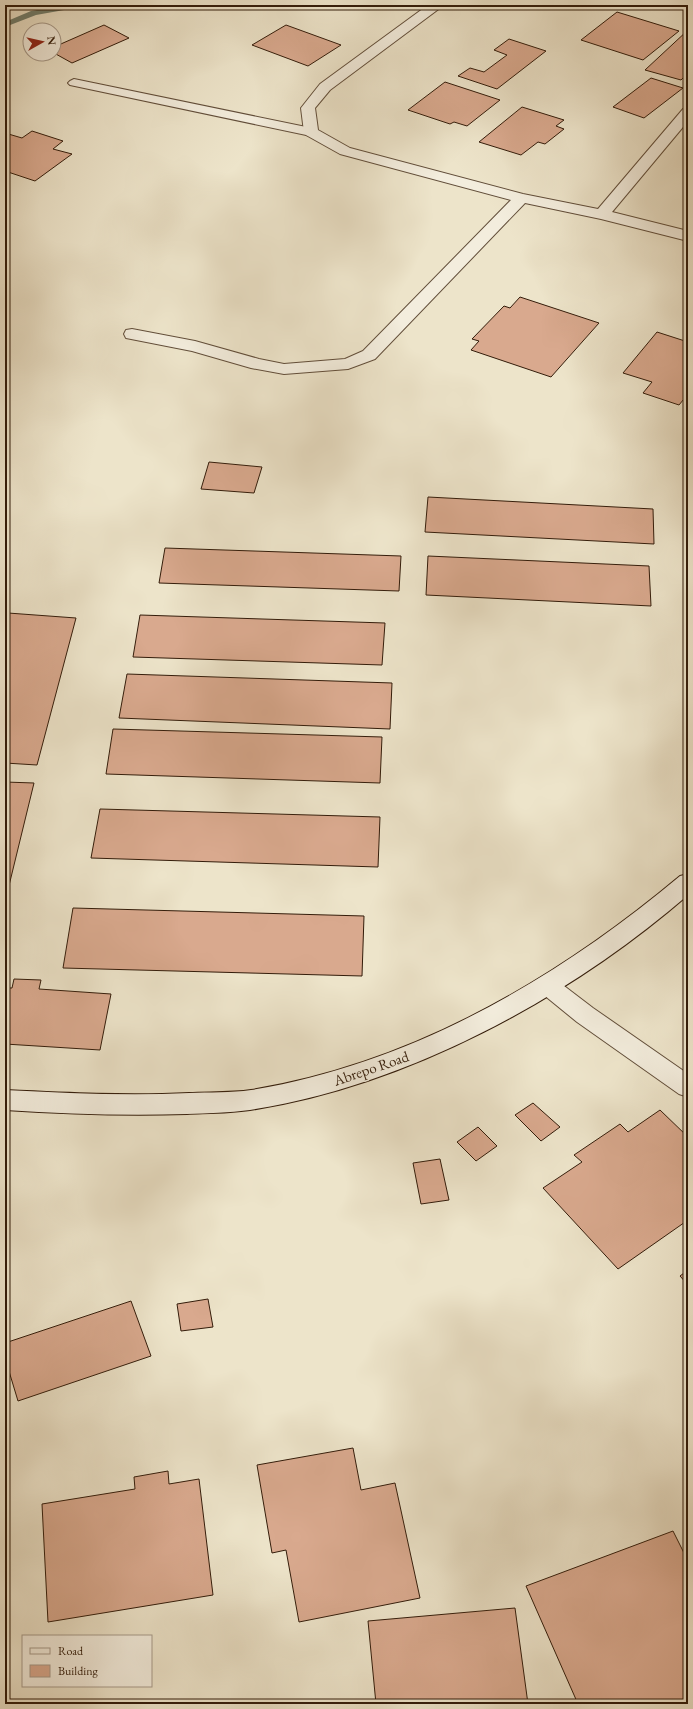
<svg xmlns="http://www.w3.org/2000/svg" width="693" height="1709" font-family="'EB Garamond',serif">
	<rect width="100%" height="100%" fill="#ede4ca"/>
	<filter id="stains"><feTurbulence type="fractalNoise" baseFrequency=".005" numOctaves="4"/><feColorMatrix values="0 0 0 0 .2 0 0 0 0 .09 0 0 0 0 .02 0 0 0 .5 -.17"/></filter>
	<radialGradient id="worn" r=".72"><stop offset=".6" stop-color="#630" stop-opacity="0"/><stop offset="1" stop-color="#630" stop-opacity=".3"/></radialGradient>
	<g fill="none" stroke-linecap="round" stroke-linejoin="round">
		<polygon fill="#717e6e" fill-rule="evenodd" points="68,5 85,5 81,7 36,15 5,27 5,22 31,11"/>
	</g>
	<g fill="#d9a98e" stroke="#331c0a">
		<polygon points="617,12 679,31 643,60 581,40"/>
		<polygon points="104,25 129,38 72,63 54,53 54,47"/>
		<polygon points="286,25 341,45 308,66 252,45"/>
		<polygon points="688,30 688,73 681,80 645,70"/>
		<polygon points="509,39 546,51 497,89 458,76 470,68 484,72 507,55 494,50"/>
		<polygon points="651,78 683,88 644,118 613,107"/>
		<polygon points="445,82 500,100 467,126 454,122 450,124 408,110"/>
		<polygon points="522,107 564,120 556,126 564,129 545,144 538,142 521,155 479,142"/>
		<polygon points="32,131 63,141 53,149 72,154 35,181 5,171 5,133 22,138"/>
		<polygon points="520,297 599,323 551,377 471,350 479,341 472,339 504,306 510,308"/>
		<polygon points="657,332 688,342 688,394 679,405 643,393 652,382 623,373"/>
		<polygon points="209,462 262,467 254,493 201,489"/>
		<polygon points="428,497 653,509 654,544 425,532"/>
		<polygon points="165,548 401,556 399,591 159,583"/>
		<polygon points="428,556 649,566 651,606 426,595"/>
		<polygon points="8,613 76,618 37,765 5,763 5,624"/>
		<polygon points="140,615 385,623 382,665 133,657"/>
		<polygon points="127,674 392,683 390,729 119,718"/>
		<polygon points="113,729 382,737 380,783 106,774"/>
		<polygon points="5,782 34,783 5,902"/>
		<polygon points="100,809 380,817 378,867 91,858"/>
		<polygon points="73,908 364,916 362,976 63,968"/>
		<polygon points="14,979 41,980 39,989 111,994 100,1050 5,1044 5,988 12,988"/>
		<polygon points="533,1103 560,1127 541,1141 515,1115"/>
		<polygon points="660,1110 688,1137 688,1220 618,1269 543,1188 582,1162 574,1155 620,1124 628,1132"/>
		<polygon points="478,1127 497,1146 476,1161 457,1142"/>
		<polygon points="440,1159 449,1200 421,1204 413,1163"/>
		<polygon points="688,1270 688,1285 680,1276"/>
		<polygon points="208,1299 213,1327 181,1331 177,1304"/>
		<polygon points="131,1301 151,1356 18,1401 5,1358 5,1343"/>
		<polygon points="353,1448 361,1490 395,1483 420,1598 299,1622 286,1550 272,1553 257,1465"/>
		<polygon points="168,1471 169,1484 199,1479 213,1595 48,1622 42,1504 135,1489 134,1477"/>
		<polygon points="673,1531 688,1561 688,1704 578,1704 526,1586"/>
		<polygon points="515,1608 528,1704 376,1704 368,1621"/>
	</g>
	<g fill="none" stroke-linecap="round" stroke-linejoin="round">
		<g stroke="#624e3a" stroke-width="2">
			<polygon id="service" points="74,79 311,128 315,129 317,132 315,135 311,136 70,85 68,83 70,81"/>
		</g>
		<g stroke="#624e3a" stroke-width="2">
			<g id="minor">
				<polygon points="428,5 444,5 330,90 315,108 318,130 350,148 523,194 598,209 683,109 688,108 688,121 612,212 688,231 688,241 601,219 525,203 375,359 348,369 284,374 251,368 192,351 126,338 124,334 126,330 132,329 195,341 259,359 284,364 345,359 363,351 511,200 340,154 306,135 304,132 301,108 320,84"/>
				<polygon points="547,976 555,979 593,1008 688,1074 688,1097 679,1094 577,1022 539,991 535,985 539,979"/>
			</g>
		</g>
		<g stroke="#331c0a" stroke-width="2">
			<path id="secondary" d="M688,874v21c-119,103 -281,191 -438,215 -21,3 -42,3 -63,4 -61,2 -121,0 -182,-4v-20c61,3 122,6 184,3 20,-1 42,0 62,-3 160,-26 306,-111 429,-214z"/>
		</g>
		<use href="#service" fill="#f3eddd" fill-rule="evenodd"/>
		<use href="#minor" fill="#f3eddd" fill-rule="evenodd"/>
		<use href="#secondary" fill="#f3eddd" fill-rule="evenodd"/>
	</g>
	<g text-anchor="middle" dominant-baseline="central" stroke-width="3" stroke-linejoin="round" paint-order="stroke">
		<g font-size="15" fill="#331c0a" stroke="#f3eddd">
			<text transform="translate(371 1068) rotate(-19)">Abrepo Road</text>
		</g>
	</g>
	<rect width="693" height="1709" fill="none" stroke="#ede4ca" stroke-width="20"/>
	<rect x="6" y="6" width="681" height="1697" fill="none" stroke="#331c0a" stroke-width="2"/>
	<rect x="10" y="10" width="673" height="1689" fill="none" stroke="#331c0a"/>
	<rect x="22" y="1635" width="130" height="52" fill="#f3eddd" stroke="#a69989"/>
	<rect x="30" y="1648" width="20" height="6" fill="#f3eddd" stroke="#a69989"/>
	<text x="58" y="1655" font-size="12" fill="#331c0a">Road</text>
	<rect x="30" y="1665" width="20" height="12" fill="#d9a98e" stroke="#a69989"/>
	<text x="58" y="1675" font-size="12" fill="#331c0a">Building</text>
	<g transform="translate(42 42) rotate(82)"><circle r="19" fill="#f3eddd" stroke="#a69989"/>
	<path d="M0-3L7 15L0 10L-7 15Z" fill="#8f2418"/>
	<text y="-6" font-size="11" font-weight="bold" text-anchor="middle" fill="#331c0a">N</text>
	</g>
	<rect width="100%" height="100%" filter="url(#stains)"/>
	<rect width="100%" height="100%" fill="url(#worn)"/>
</svg>
